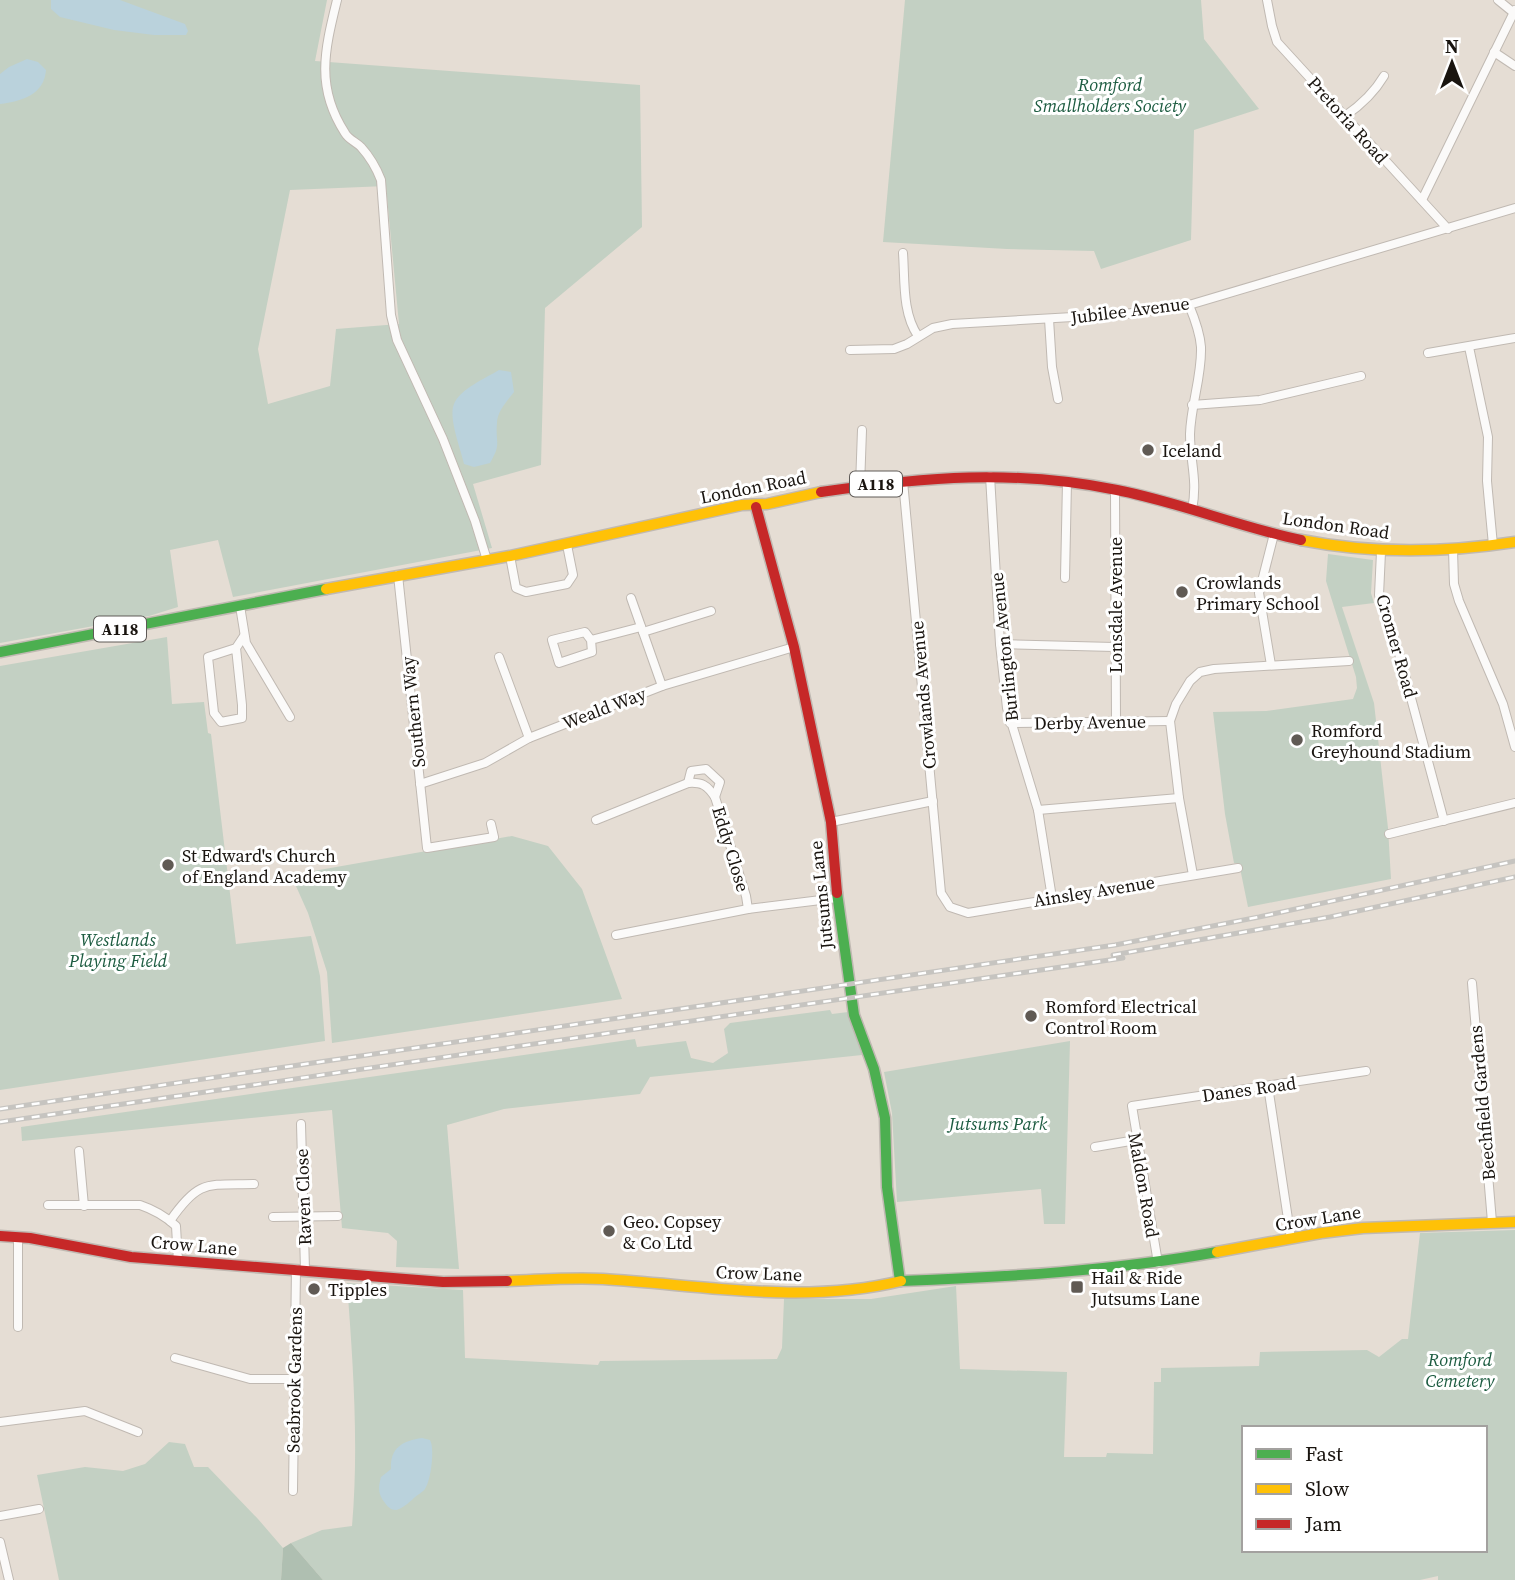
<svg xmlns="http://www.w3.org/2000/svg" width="1515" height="1580" font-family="'Source Serif 4',serif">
	<rect width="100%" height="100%" fill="#e5ddd4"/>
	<g fill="#c3d0c3" fill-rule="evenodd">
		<path d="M0,0h327l-12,61 325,24 2,142 -97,81 -4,157 -68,19 19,64 -259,49 -15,-57 -48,10 8,57 -29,9 -149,27zM386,186l13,138 -63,5 -6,57 -62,18 -10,-55 32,-159z"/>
		<polygon points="905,0 1201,0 1204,39 1259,109 1194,130 1191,240 1101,269 1094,251 1007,249 883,242"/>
		<polygon points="1328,554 1373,560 1371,593 1374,603 1342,607 1374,703 1388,828 1391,879 1248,907 1241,873 1237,863 1234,863 1225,814 1213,712 1266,711 1353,699 1357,688 1356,677 1330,594 1326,581"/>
		<polygon points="167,637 172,704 204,702 208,733 211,734 236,944 311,936 320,976 325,1041 0,1090 0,666"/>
		<polygon points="512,836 548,846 582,889 622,999 332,1043 327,972 308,913 291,875"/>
		<polygon points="830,1010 832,1014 848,1012 862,1055 650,1077 640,1094 504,1109 447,1125 459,1269 396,1267 397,1241 388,1233 342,1228 332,1110 22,1141 21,1127 635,1039 637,1047 686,1041 691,1058 713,1063 728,1053 724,1029 730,1023"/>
		<polygon points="1070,1041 1065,1224 1044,1224 1041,1189 897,1202 892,1113 884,1072"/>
		<path d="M1515,1230v350h-77v-4l-18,4h-1097l-32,-37 31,-13 30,-4c7,-81 1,-163 -5,-243l116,7 2,68 133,7 2,-4 177,-2 5,-11 2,-49h87l85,-13 4,83 107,3 -3,85h42l1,-4 46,1 1,-72h7v-14l98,-2 1,-14 107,-2 12,7 23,-18h6l12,-106zM1244,1428h241v122h-241z"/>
		<polygon points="169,1442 185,1444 194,1467 208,1467 258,1519 283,1548 281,1580 59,1580 37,1475 85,1467 123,1471 145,1464"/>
	</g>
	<polygon fill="#afbfb1" points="291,1543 323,1580 281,1580 283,1548"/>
	<g fill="#bad2dc">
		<polygon points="51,0 120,0 185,24 188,31 186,35 154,35 114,30 60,17 51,9"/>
		<path d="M27,59l11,3 8,8c-2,25 -24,31 -46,34v-30l9,-7z"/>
		<path d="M499,370l12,2 3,20c-7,9 -17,20 -17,31 -2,20 5,20 -7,40l-16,4 -10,-3c-3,-15 -16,-46 -10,-60 6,-15 32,-26 45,-34z"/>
		<path d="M422,1438l8,2c5,9 1,40 -5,49 -3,4 -10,7 -13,11 -10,8 -18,16 -27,3 -7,-9 -7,-15 -4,-26l10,-8c-1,-22 12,-28 31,-31z"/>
	</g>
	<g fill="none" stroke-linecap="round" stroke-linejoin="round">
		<g stroke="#c0b9b2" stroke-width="10">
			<g id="street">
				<path d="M337,0c-12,49 -22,87 8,133 3,6 11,9 16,14 9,10 15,20 20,33l10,135 6,25 46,99 32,82 12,39"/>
				<polyline points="1267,0 1272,26 1277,42 1448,229"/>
				<polyline points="1498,0 1514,13"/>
				<polyline points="1494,52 1515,66"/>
				<path d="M1345,116c16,-11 29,-23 39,-40"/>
				<polyline points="1422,200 1515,10"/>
				<path d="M903,253c2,27 -1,60 15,83"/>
				<path d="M1189,305c5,12 11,28 12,42 1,29 -10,57 -11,87 0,28 8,46 2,76"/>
				<polyline points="1049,319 1052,367 1058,399"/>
				<polyline points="1469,347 1488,437 1487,481 1493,545"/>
				<polyline points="850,350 894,349 907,344 933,328 952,324 1125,314 1189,305 1515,208"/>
				<polyline points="1428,353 1515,338"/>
				<polyline points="1192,405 1260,400 1361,376"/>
				<polyline points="990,476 1000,644 1007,708 1038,810 1052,898"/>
				<polyline points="903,481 941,893 950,907 968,913 1238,868"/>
				<polyline points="860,486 862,430"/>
				<polyline points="1115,489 1116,722"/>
				<polyline points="1453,549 1454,584 1459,601 1503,704 1515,747"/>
				<polyline points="1381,552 1379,595 1400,657 1444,821"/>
				<polyline points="510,556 516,588 526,592 567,584 573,575 567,545"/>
				<polyline points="398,575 427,848 494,837 491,824"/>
				<polyline points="1065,578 1067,482"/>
				<polyline points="631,598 662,686"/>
				<polyline points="240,606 246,643 290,717"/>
				<polyline points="643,632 711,611"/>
				<polyline points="591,640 585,632 552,640 559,663 592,652 591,640 641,627"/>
				<polyline points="1000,644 1114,647"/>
				<polyline points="236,648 208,657 214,713 221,722 242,718 242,705 236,648 244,636"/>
				<polyline points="499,657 529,738"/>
				<polyline points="1271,665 1259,593 1274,534"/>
				<polyline points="1010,723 1170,721"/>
				<polyline points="688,783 691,771 706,769 720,782 715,797"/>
				<polyline points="420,784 485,763 529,738 662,686 794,647"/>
				<polyline points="1038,810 1179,798"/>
				<path d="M596,820l92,-37c14,-1 19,2 27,14l31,99 2,13"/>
				<polyline points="831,822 933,801"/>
				<polyline points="1389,834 1515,803"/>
				<polyline points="1193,875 1179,798 1170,721 1176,704 1190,681 1200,672 1214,669 1349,661"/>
				<polyline points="616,935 748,909 837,898"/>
				<polyline points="1472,983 1492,1222"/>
				<polyline points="1268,1086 1291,1239"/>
				<polyline points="301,1124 305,1270"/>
				<polyline points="1095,1147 1136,1140"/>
				<polyline points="79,1151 84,1206"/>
				<path d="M48,1205h92c15,5 25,11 36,21l2,35"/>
				<polyline points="273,1217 338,1216"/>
				<path d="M170,1221c29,-42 37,-36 84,-37"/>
				<polyline points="18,1237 18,1327"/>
				<polyline points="1158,1263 1132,1106 1366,1071"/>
				<polyline points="175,1358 250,1379 294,1379"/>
				<polyline points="0,1422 85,1411 138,1432"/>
				<polyline points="293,1491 296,1269"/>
				<polyline points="0,1516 39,1509"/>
				<polyline points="0,1542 9,1580"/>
			</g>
		</g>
		<g stroke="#c0b9b2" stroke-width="13">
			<g id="fast">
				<polyline points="0,652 326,589"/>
				<polyline points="837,893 854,1015 874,1069 885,1118 887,1187 900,1281"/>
				<path d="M901,1281c106,-4 212,-10 316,-29"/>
			</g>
		</g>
		<g stroke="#c0b9b2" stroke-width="13">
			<g id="slow">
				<path d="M1301,540c71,14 143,13 214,2"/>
				<polyline points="326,589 510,556 742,505 767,504 821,492"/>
				<polyline points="1217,1252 1321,1233 1363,1228 1515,1222"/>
				<path d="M507,1281c32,-1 65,-4 96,-2 99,6 200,26 298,2"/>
			</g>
		</g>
		<g stroke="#c0b9b2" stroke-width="13">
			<g id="jam">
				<path d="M821,492c103,-15 193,-23 296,-2 62,12 122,37 184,50"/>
				<polyline points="756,507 794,647 831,822 837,893"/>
				<polyline points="0,1236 30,1238 131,1257 443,1282 507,1281"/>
			</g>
		</g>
		<use href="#street" stroke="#fbfaf9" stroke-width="8"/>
		<use href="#fast" stroke="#4caf50" stroke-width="10"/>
		<use href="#slow" stroke="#ffc107" stroke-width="10"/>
		<use href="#jam" stroke="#c62828" stroke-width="10"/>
		<g stroke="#c6c4c0" stroke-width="5">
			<g id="rail">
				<polyline points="1113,955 1330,917 1515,877"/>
				<polyline points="0,1109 1115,945 1259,917 1515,861"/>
				<polyline points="0,1122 1123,958"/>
			</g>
		</g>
		<use href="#rail" stroke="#fff" stroke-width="2.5" stroke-dasharray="8" stroke-linecap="butt"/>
	</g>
	<g fill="#605a54" stroke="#fff" stroke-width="2.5">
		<circle cx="1148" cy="450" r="7"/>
		<circle cx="1182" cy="592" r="7"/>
		<circle cx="1297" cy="740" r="7"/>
		<circle cx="168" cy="865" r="7"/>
		<circle cx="1031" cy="1016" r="7"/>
		<circle cx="609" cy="1231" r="7"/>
		<rect x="1070" y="1280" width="14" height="14" rx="3.5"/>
		<circle cx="314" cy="1289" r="7"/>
	</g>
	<g text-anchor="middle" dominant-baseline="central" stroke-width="6" stroke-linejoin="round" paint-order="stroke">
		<g fill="#fff" stroke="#5e5a57" stroke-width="2">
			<rect x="850" y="471.5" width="52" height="25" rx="5"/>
			<rect x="94" y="616.5" width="52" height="25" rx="5"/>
		</g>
		<g font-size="16" font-weight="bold" fill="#19140f">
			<text x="876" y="484">A118</text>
			<text x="120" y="629">A118</text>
		</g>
		<g font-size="18" font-style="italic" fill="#1d5c41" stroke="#fff">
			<text x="1110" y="84">Romford<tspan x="1110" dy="21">Smallholders Society</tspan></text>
			<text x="118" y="939">Westlands<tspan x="118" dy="21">Playing Field</tspan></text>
			<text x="998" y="1123">Jutsums Park</text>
			<text x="1460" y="1359">Romford<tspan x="1460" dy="21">Cemetery</tspan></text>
		</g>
		<g font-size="18" fill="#19140f" stroke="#fff">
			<text transform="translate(1348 120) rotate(48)">Pretoria Road</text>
			<text transform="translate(1130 310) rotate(-7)">Jubilee Avenue</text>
			<text transform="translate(753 487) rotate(-11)">London Road</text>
			<text transform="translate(1336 525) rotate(8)">London Road</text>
			<text transform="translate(1115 605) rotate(-90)">Lonsdale Avenue</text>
			<text transform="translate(1397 646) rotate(74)">Cromer Road</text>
			<text transform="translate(1004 647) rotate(-96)">Burlington Avenue</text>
			<text transform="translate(923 695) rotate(-95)">Crowlands Avenue</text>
			<text transform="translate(604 708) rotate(-21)">Weald Way</text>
			<text transform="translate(413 712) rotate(-96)">Southern Way</text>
			<text transform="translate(1090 722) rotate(-1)">Derby Avenue</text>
			<text transform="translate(731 849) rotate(73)">Eddy Close</text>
			<text transform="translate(1094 891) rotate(-9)">Ainsley Avenue</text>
			<text transform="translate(821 895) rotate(-96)">Jutsums Lane</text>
			<text transform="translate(1249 1089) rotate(-8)">Danes Road</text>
			<text transform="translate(1482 1103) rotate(-95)">Beechfield Gardens</text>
			<text transform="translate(1144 1185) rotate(80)">Maldon Road</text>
			<text transform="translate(303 1197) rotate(-92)">Raven Close</text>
			<text transform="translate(1318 1218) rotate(-9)">Crow Lane</text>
			<text transform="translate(194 1245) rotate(5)">Crow Lane</text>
			<text transform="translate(759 1273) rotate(2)">Crow Lane</text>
			<text transform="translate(294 1380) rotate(-89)">Seabrook Gardens</text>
		</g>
		<g font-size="18" fill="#19140f" stroke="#fff" text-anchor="start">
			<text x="1162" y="450">Iceland</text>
			<text x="1196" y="582">Crowlands<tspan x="1196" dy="21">Primary School</tspan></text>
			<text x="1311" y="730">Romford<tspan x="1311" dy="21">Greyhound Stadium</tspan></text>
			<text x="182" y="855">St Edward's Church<tspan x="182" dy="21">of England Academy</tspan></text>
			<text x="1045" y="1006">Romford Electrical<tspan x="1045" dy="21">Control Room</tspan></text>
			<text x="623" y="1221">Geo. Copsey<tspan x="623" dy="21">&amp; Co Ltd</tspan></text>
			<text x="1091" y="1277">Hail &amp; Ride<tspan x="1091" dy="21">Jutsums Lane</tspan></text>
			<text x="328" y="1289">Tipples</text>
		</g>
	</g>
	<rect x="1242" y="1426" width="245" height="126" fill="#ffffff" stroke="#a3a19f" stroke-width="2"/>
	<rect x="1256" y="1449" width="35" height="10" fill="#4caf50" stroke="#a3a19f" stroke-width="2"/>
	<text x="1305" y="1461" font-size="21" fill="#19140f">Fast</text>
	<rect x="1256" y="1484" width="35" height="10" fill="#ffc107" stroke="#a3a19f" stroke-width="2"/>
	<text x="1305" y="1496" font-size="21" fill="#19140f">Slow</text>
	<rect x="1256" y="1519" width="35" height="10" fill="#c62828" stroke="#a3a19f" stroke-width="2"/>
	<text x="1305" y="1531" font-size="21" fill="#19140f">Jam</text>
	<g transform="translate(1452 63)" stroke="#ffffff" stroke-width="5" paint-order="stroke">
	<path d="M0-5L12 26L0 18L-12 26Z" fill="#19140f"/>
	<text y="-10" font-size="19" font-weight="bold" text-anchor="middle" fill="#19140f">N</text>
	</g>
</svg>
